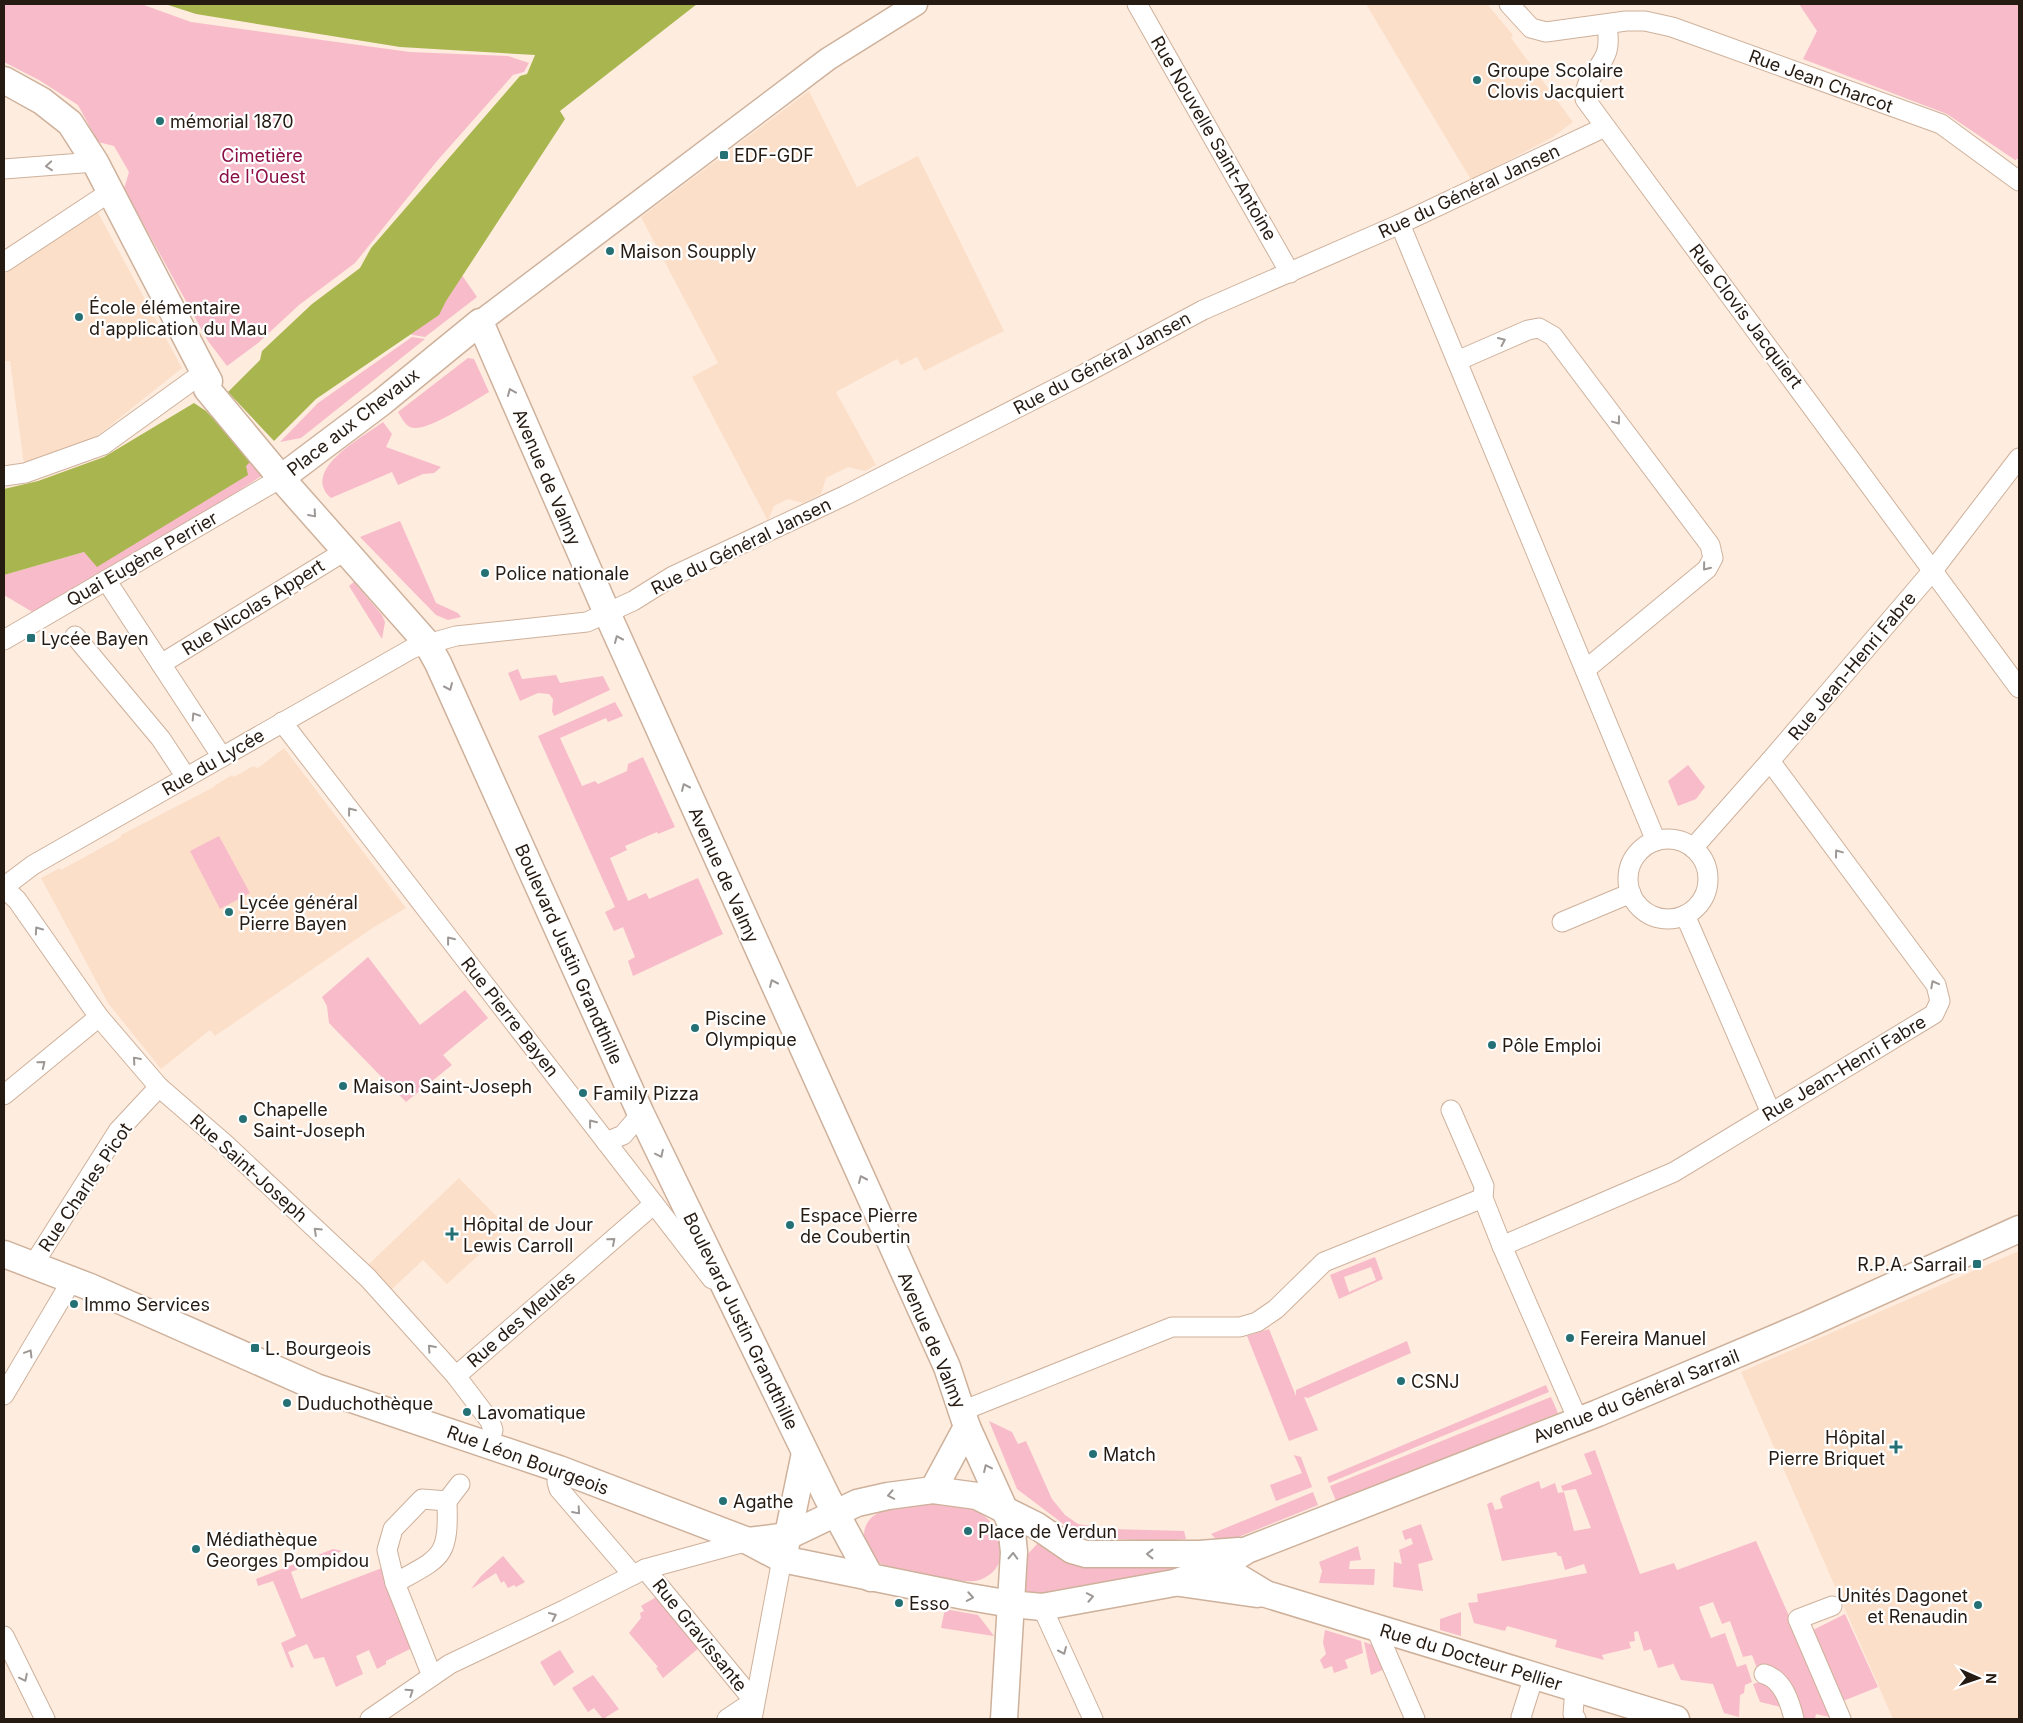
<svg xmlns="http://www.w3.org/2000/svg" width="2023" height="1723" font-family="Inter,sans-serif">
	<rect width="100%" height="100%" fill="#feecdf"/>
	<g fill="#fcdfc9">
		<polygon points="1366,4 1487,4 1513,35 1511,38 1573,122 1553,137 1471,180"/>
		<polygon points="809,91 857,187 918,156 1004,331 924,371 917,357 901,365 897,359 836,392 876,465 865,471 848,467 826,478 821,494 803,503 788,499 774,506 768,521 692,377 718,363 641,217"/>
		<polygon points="96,209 182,368 92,440 24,464 10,361 4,361 4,274"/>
		<polygon points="284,748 406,908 371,929 215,1036 210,1030 161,1069 108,1003 41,878 60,868 61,870 121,837 121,835 214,787 214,786 232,775 234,777 253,766 258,768"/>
		<polygon points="459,1178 508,1228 447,1284 423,1260 391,1290 368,1265"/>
		<polygon points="2019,1251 2019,1719 1893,1719 1741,1372"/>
	</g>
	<g fill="#f8bbca" fill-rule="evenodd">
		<polygon points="4,4 141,4 191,22 410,52 508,56 529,63 524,72 513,75 437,161 355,263 299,305 258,343 227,366 208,341 124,189 129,172 114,146 98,142 78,105 39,80 4,62"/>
		<polygon points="1799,4 2019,4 2019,158 2015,160 1947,114 1803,59 1817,31"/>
		<polygon points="457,268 477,297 425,337 413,335 389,325"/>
		<polygon points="412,337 425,339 301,438 280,442 318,403"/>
		<path d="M468,358l6,1 15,33c-15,9 -60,38 -75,36 -8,0 -12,-10 -16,-16z"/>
		<path d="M383,422l9,12 -6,13 55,20 -7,6 -11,1 -25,11 -6,-13 -61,26c-31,-28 32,-61 52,-76z"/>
		<polygon points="252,460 263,475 186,525 34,613 4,595 4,575 84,552 97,566"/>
		<polygon points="400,521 436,603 458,613 461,617 448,620 436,615 360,537"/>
		<polygon points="354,582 382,615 385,622 382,639 349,586"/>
		<polygon points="518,669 522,679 556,675 560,683 603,676 610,690 554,716 552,711 553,699 549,694 538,693 520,701 508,673"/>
		<polygon points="615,702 623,716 608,722 606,718 560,738 582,786 595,781 598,784 627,771 628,764 643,757 675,827 658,834 657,832 625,846 627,850 610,858 628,901 646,893 649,899 698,878 723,934 633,976 628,961 635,957 623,927 614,931 605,912 615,907 538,736"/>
		<polygon points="1688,765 1705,787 1696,799 1678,806 1668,781"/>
		<polygon points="219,836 250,893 220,909 190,851"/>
		<polygon points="368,957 420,1025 465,990 488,1018 443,1055 452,1065 406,1102 329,1023 327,1006 322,997"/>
		<path d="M1375,1257l8,22 -44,20 -9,-24zM1371,1267l5,13 -27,12 -5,-15z"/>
		<polygon points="1269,1329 1296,1396 1296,1390 1407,1341 1411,1353 1308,1398 1304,1397 1318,1430 1289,1441 1247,1336"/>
		<polygon points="1546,1385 1549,1392 1329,1483 1327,1477"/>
		<polygon points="1551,1397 1558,1413 1336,1501 1330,1486"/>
		<polygon points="989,1421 1012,1432 1018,1444 1026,1441 1052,1499 1065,1515 1078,1524 1111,1529 1184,1531 1186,1539 1163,1541 1091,1538 1074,1532 1017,1489"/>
		<polygon points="1595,1450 1640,1574 1674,1563 1677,1570 1756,1541 1834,1718 1816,1714 1815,1719 1787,1719 1790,1709 1760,1702 1753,1684 1765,1680 1758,1671 1752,1655 1743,1657 1730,1621 1722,1624 1713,1602 1699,1607 1711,1638 1725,1633 1737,1667 1746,1664 1752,1682 1745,1685 1744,1693 1740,1695 1739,1717 1724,1713 1713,1684 1681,1680 1672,1661 1673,1664 1658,1668 1651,1649 1644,1651 1638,1631 1634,1632 1635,1641 1629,1642 1631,1648 1602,1655 1604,1660 1555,1647 1557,1640 1507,1626 1505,1631 1474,1623 1468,1603 1478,1602 1477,1594 1587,1573 1584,1564 1565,1570 1561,1556 1558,1556 1556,1552 1502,1561 1487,1504 1492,1502 1495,1510 1503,1508 1500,1499 1502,1496 1539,1481 1541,1489 1555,1483 1558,1493 1564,1492 1574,1531 1591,1528 1576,1489 1563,1491 1561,1486 1592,1474 1584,1454"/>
		<polygon points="1294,1455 1301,1457 1312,1487 1276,1501 1270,1485 1302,1473"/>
		<polygon points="1313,1492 1318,1505 1221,1544 1211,1534"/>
		<path d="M944,1503c12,2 29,4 39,12 21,15 28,50 1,63 -2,1 -7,3 -10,3 -14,2 -82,-11 -93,-17 -7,-4 -13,-11 -15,-17 -14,-45 50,-43 78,-44z"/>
		<polygon points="1421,1524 1433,1560 1418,1564 1423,1591 1393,1587 1394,1562 1402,1564 1399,1550 1413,1544 1411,1538 1405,1540 1402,1531"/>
		<polygon points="1038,1543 1042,1544 1189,1566 1079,1593 1025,1594 1027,1555"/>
		<polygon points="1358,1546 1361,1560 1350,1561 1349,1569 1375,1569 1374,1585 1319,1583 1322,1571 1319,1562"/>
		<polygon points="333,1549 342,1551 291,1572 301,1599 382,1568 414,1647 386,1661 386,1664 377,1669 369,1650 356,1656 363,1674 336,1687 324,1657 314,1659 307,1644 288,1652 294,1667 291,1668 281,1643 296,1636 273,1581 258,1586 256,1579"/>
		<polygon points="503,1556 525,1582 516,1587 514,1585 508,1588 504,1581 501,1583 496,1573 471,1589 481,1576"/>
		<polygon points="658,1596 700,1647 663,1678 656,1668 658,1667 629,1633 641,1618 640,1613 644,1611 641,1606"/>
		<polygon points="945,1609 978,1615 994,1636 941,1628"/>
		<polygon points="1461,1612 1461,1636 1440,1630 1440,1619"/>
		<polygon points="1845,1614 1878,1687 1843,1701 1813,1630"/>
		<polygon points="1325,1630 1361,1641 1363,1653 1345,1660 1348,1668 1334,1673 1332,1666 1324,1669 1320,1660 1326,1654 1323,1643"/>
		<polygon points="1364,1642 1379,1647 1387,1668 1371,1675"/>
		<polygon points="560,1650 574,1672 554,1686 540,1662"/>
		<polygon points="593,1675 619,1709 603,1719 594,1708 588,1712 572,1688"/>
	</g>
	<g fill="#a9b64f">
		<polygon points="165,4 697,4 560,111 565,119 446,301 439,315 316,399 274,441 228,392 260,360 262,351 312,304 360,268 371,248 520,76 527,74 535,55 400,47 196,14"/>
		<polygon points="194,403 206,411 252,460 246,466 248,475 97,567 84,552 4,575 4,489 38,481 104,457"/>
	</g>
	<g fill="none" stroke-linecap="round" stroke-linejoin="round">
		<g stroke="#ceb19b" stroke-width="21">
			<g id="minor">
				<polyline points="1137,4 1290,273"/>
				<polyline points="1509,4 1531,28 1546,32 1626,21 1645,21 1672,27 1941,124 2019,181"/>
				<path d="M1607,24c1,10 3,22 -2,32 -8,17 -20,22 -20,43l434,589"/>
				<polyline points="4,169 95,162"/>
				<polyline points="1400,224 1656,841"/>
				<polyline points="4,262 110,192"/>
				<polyline points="1457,361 1528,330 1539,328 1553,336 1710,545 1713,558 1707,569 1585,670"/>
				<polyline points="4,476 25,473 103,445 204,372"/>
				<polyline points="106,580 222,757"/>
				<polyline points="75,636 161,739 186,777"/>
				<polyline points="4,640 281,478"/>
				<polyline points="161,664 345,551"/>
				<polyline points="282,722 712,1279"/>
				<circle cx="1668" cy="879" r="40"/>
				<polyline points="1693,848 1770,761 1934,569 2019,458"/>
				<polyline points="4,887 33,865 413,648 456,636 587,622 633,601 673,576 846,495 1084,374 1203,310 1400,224 1605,127"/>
				<polyline points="4,888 17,900 99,1017 159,1087 225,1144 368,1278 456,1376 490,1421 493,1430 489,1444"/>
				<polyline points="1685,915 1771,1113"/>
				<polyline points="1562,922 1631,893"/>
				<polyline points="4,1095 99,1017"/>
				<polyline points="1451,1110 1484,1186 1483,1198 1502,1246 1578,1420"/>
				<polyline points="606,1142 623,1135 641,1114"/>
				<polyline points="1502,1246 1674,1172 1934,1014 1940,1001 1936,985 1770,761"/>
				<polyline points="33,1265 118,1131 159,1087"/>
				<polyline points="456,1376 654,1204"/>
				<polyline points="4,1395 72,1280"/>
				<polyline points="962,1411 1172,1327 1240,1327 1257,1322 1276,1309 1324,1262 1483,1198"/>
				<polyline points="559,1469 557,1482 559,1489 633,1575"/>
				<polyline points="645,1569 754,1701"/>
				<polyline points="395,1583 387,1550 393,1529 422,1499 447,1501"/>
				<polyline points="1832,1606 1798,1619 1841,1719"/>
				<polyline points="1042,1607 1093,1719"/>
				<polyline points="1376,1629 1415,1719"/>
				<polyline points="4,1636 45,1719"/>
				<path d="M1764,1674c19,5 26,28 30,45"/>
				<path d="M432,1676l-37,-93c47,-26 54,-25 52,-82l13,-17"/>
				<polyline points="1575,1688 1573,1714 1576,1719"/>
				<polyline points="370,1719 450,1664 564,1610 645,1569 748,1541"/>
				<polyline points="727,1719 754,1701"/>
				<polyline points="752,1719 782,1559"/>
				<polyline points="1522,1719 1521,1717 1534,1676"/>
			</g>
		</g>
		<g stroke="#ceb19b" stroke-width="25">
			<polyline id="tertiary" points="480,322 828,59 916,4"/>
		</g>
		<g stroke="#ceb19b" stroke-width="29">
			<g id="secondary">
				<polyline points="4,80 42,101 70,123 95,162 204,372 209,381 207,389 281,478 427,643 438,663 641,1114 827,1497 871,1578"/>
				<polyline points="281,478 382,402 480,322 607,613 947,1367 967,1427 1011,1524 1014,1552 1004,1719"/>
				<polyline points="4,1254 90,1287 316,1387 559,1469 748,1541 782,1559 964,1596 1011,1604 1042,1607 1174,1583 1220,1567 1247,1550 1598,1413 1806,1325 2019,1229"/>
				<polyline points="933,1490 967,1427"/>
				<polyline points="748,1541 788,1536 857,1503 888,1496 933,1490 977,1496 1037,1526 1072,1550 1086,1554 1199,1554 1239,1551"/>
				<polyline points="785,1549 805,1453"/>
				<polyline points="1208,1559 1266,1594 1676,1719"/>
				<polyline points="1180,1583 1257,1594"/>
			</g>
		</g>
		<use href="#minor" stroke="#fff" stroke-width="19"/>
		<use href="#tertiary" stroke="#fff" stroke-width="22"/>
		<use href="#secondary" stroke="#fff" stroke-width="26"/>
	</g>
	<defs><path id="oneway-chevron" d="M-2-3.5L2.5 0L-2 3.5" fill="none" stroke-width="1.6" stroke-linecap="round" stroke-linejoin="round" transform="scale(1.25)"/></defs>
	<g stroke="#9d9895">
		<use href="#oneway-chevron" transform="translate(49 166) rotate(175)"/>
		<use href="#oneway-chevron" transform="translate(1502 341) rotate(-24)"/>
		<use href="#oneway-chevron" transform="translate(511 392) rotate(-113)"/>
		<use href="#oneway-chevron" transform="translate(1617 421) rotate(53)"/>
		<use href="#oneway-chevron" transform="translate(313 514) rotate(49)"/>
		<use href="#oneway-chevron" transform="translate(1706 567) rotate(129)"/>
		<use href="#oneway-chevron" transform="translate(618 639) rotate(-114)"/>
		<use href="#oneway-chevron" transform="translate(449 687) rotate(66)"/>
		<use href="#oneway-chevron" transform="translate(195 716) rotate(-123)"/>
		<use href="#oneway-chevron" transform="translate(685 787) rotate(-114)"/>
		<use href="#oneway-chevron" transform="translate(351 811) rotate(-128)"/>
		<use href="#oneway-chevron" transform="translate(1838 853) rotate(-127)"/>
		<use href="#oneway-chevron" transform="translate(38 930) rotate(-125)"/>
		<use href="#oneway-chevron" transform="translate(450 940) rotate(-128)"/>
		<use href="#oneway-chevron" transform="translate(773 983) rotate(-114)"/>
		<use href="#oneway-chevron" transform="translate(1934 984) rotate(-118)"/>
		<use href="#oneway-chevron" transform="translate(136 1060) rotate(-131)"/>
		<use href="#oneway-chevron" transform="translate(42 1064) rotate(-39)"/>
		<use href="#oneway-chevron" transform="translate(592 1123) rotate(-128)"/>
		<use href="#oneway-chevron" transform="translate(660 1154) rotate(64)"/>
		<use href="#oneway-chevron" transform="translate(862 1179) rotate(-114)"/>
		<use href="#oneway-chevron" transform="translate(317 1231) rotate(-137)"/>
		<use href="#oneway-chevron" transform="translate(612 1241) rotate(-41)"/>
		<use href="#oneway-chevron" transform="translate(431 1348) rotate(-132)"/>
		<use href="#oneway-chevron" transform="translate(29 1353) rotate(-59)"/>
		<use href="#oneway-chevron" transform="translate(987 1468) rotate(-115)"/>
		<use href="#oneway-chevron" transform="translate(891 1495) rotate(169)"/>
		<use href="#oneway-chevron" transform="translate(577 1511) rotate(49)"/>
		<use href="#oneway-chevron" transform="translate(1150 1554) rotate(180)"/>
		<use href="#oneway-chevron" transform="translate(1013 1556) rotate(-88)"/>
		<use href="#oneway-chevron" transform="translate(970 1597) rotate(10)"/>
		<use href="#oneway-chevron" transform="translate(1090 1597) rotate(-11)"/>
		<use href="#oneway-chevron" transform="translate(553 1616) rotate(-25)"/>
		<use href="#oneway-chevron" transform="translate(1063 1651) rotate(66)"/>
		<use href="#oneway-chevron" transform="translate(24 1678) rotate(64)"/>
		<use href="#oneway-chevron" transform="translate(410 1692) rotate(-34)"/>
	</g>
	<g fill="#257074" stroke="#fff" stroke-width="2">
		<circle cx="1477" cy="80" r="5"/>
		<circle cx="160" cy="121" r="5"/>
		<rect x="719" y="150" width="10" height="10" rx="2.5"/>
		<circle cx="610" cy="251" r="5"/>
		<circle cx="79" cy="317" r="5"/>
		<circle cx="485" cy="573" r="5"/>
		<rect x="26" y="633" width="10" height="10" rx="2.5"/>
		<circle cx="229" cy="912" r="5"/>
		<circle cx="695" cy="1028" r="5"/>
		<circle cx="1492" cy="1045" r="5"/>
		<circle cx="343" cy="1086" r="5"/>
		<circle cx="583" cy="1093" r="5"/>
		<circle cx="243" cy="1119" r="5"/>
		<circle cx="790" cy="1225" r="5"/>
		<path d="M449.5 1226.5h5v5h5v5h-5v5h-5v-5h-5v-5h5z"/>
		<rect x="1972" y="1259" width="10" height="10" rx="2.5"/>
		<circle cx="74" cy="1304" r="5"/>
		<circle cx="1570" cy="1338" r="5"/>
		<rect x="250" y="1343" width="10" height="10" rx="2.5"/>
		<circle cx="1401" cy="1381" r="5"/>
		<circle cx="287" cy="1403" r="5"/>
		<circle cx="467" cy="1412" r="5"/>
		<path d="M1893.5 1439.5h5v5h5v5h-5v5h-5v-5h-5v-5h5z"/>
		<circle cx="1093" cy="1454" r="5"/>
		<circle cx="723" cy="1501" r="5"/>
		<circle cx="968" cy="1531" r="5"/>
		<circle cx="196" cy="1549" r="5"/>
		<circle cx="899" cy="1603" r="5"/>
		<circle cx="1978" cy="1605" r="5"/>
	</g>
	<g text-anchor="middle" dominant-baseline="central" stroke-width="4.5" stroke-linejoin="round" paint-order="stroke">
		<g font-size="18" fill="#251b13" stroke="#fff" text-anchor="start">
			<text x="1487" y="70">Groupe Scolaire<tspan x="1487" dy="21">Clovis Jacquiert</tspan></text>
			<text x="170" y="121">mémorial 1870</text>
			<text x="734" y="155">EDF-GDF</text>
			<text x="620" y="251">Maison Soupply</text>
			<text x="89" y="307">École élémentaire<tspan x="89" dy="21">d'application du Mau</tspan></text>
			<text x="495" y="573">Police nationale</text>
			<text x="41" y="638">Lycée Bayen</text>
			<text x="239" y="902">Lycée général<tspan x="239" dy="21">Pierre Bayen</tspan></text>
			<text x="705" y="1018">Piscine<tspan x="705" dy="21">Olympique</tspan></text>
			<text x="1502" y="1045">Pôle Emploi</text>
			<text x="353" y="1086">Maison Saint-Joseph</text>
			<text x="593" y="1093">Family Pizza</text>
			<text x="253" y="1109">Chapelle<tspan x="253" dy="21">Saint-Joseph</tspan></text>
			<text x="800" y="1215">Espace Pierre<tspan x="800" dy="21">de Coubertin</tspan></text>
			<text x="463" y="1224">Hôpital de Jour<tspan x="463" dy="21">Lewis Carroll</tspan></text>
			<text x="1967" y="1264" text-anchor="end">R.P.A. Sarrail</text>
			<text x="84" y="1304">Immo Services</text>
			<text x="1580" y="1338">Fereira Manuel</text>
			<text x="265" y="1348">L. Bourgeois</text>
			<text x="1411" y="1381">CSNJ</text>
			<text x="297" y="1403">Duduchothèque</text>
			<text x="477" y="1412">Lavomatique</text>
			<text x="1885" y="1437" text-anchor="end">Hôpital<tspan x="1885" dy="21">Pierre Briquet</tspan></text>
			<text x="1103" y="1454">Match</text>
			<text x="733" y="1501">Agathe</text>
			<text x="978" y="1531">Place de Verdun</text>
			<text x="206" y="1539">Médiathèque<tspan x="206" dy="21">Georges Pompidou</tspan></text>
			<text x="1968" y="1595" text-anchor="end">Unités Dagonet<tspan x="1968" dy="21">et Renaudin</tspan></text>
			<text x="909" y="1603">Esso</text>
		</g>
		<g font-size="18" fill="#251b13" stroke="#fff">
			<text transform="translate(1821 81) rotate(20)">Rue Jean Charcot</text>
			<text transform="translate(1214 138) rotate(60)">Rue Nouvelle Saint-Antoine</text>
			<text transform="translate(1469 191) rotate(-25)">Rue du Général Jansen</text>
			<text transform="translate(1746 316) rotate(53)">Rue Clovis Jacquiert</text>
			<text transform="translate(1102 363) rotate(-28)">Rue du Général Jansen</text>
			<text transform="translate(353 422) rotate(-38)">Place aux Chevaux</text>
			<text transform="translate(547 477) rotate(67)">Avenue de Valmy</text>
			<text transform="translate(741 546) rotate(-26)">Rue du Général Jansen</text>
			<text transform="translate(142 559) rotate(-30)">Quai Eugène Perrier</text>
			<text transform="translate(253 607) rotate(-32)">Rue Nicolas Appert</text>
			<text transform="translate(1852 666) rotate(-50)">Rue Jean-Henri Fabre</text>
			<text transform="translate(213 762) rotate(-30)">Rue du Lycée</text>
			<text transform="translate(724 875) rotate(66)">Avenue de Valmy</text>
			<text transform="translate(569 954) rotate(66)">Boulevard Justin Grandthille</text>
			<text transform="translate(510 1017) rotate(52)">Rue Pierre Bayen</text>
			<text transform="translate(1844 1068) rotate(-31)">Rue Jean-Henri Fabre</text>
			<text transform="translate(249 1168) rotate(42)">Rue Saint-Joseph</text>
			<text transform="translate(85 1187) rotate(-56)">Rue Charles Picot</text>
			<text transform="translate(521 1319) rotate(-41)">Rue des Meules</text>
			<text transform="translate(741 1321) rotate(64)">Boulevard Justin Grandthille</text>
			<text transform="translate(932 1340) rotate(67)">Avenue de Valmy</text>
			<text transform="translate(1636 1396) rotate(-22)">Avenue du Général Sarrail</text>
			<text transform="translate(528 1460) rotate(20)">Rue Léon Bourgeois</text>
			<text transform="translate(700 1635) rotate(51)">Rue Gravissante</text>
			<text transform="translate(1471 1657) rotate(17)">Rue du Docteur Pellier</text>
		</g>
		<g font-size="18" fill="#8a0e45" stroke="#fff">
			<text x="262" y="155">Cimetière<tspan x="262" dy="21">de l'Ouest</tspan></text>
		</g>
	</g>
	<rect width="2023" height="1723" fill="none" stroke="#251b13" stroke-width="10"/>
	<g transform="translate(1978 1678) rotate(92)" stroke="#ffffff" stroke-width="4" paint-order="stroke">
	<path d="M0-4L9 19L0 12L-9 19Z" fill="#251b13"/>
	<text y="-8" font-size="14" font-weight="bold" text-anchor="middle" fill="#251b13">N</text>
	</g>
</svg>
